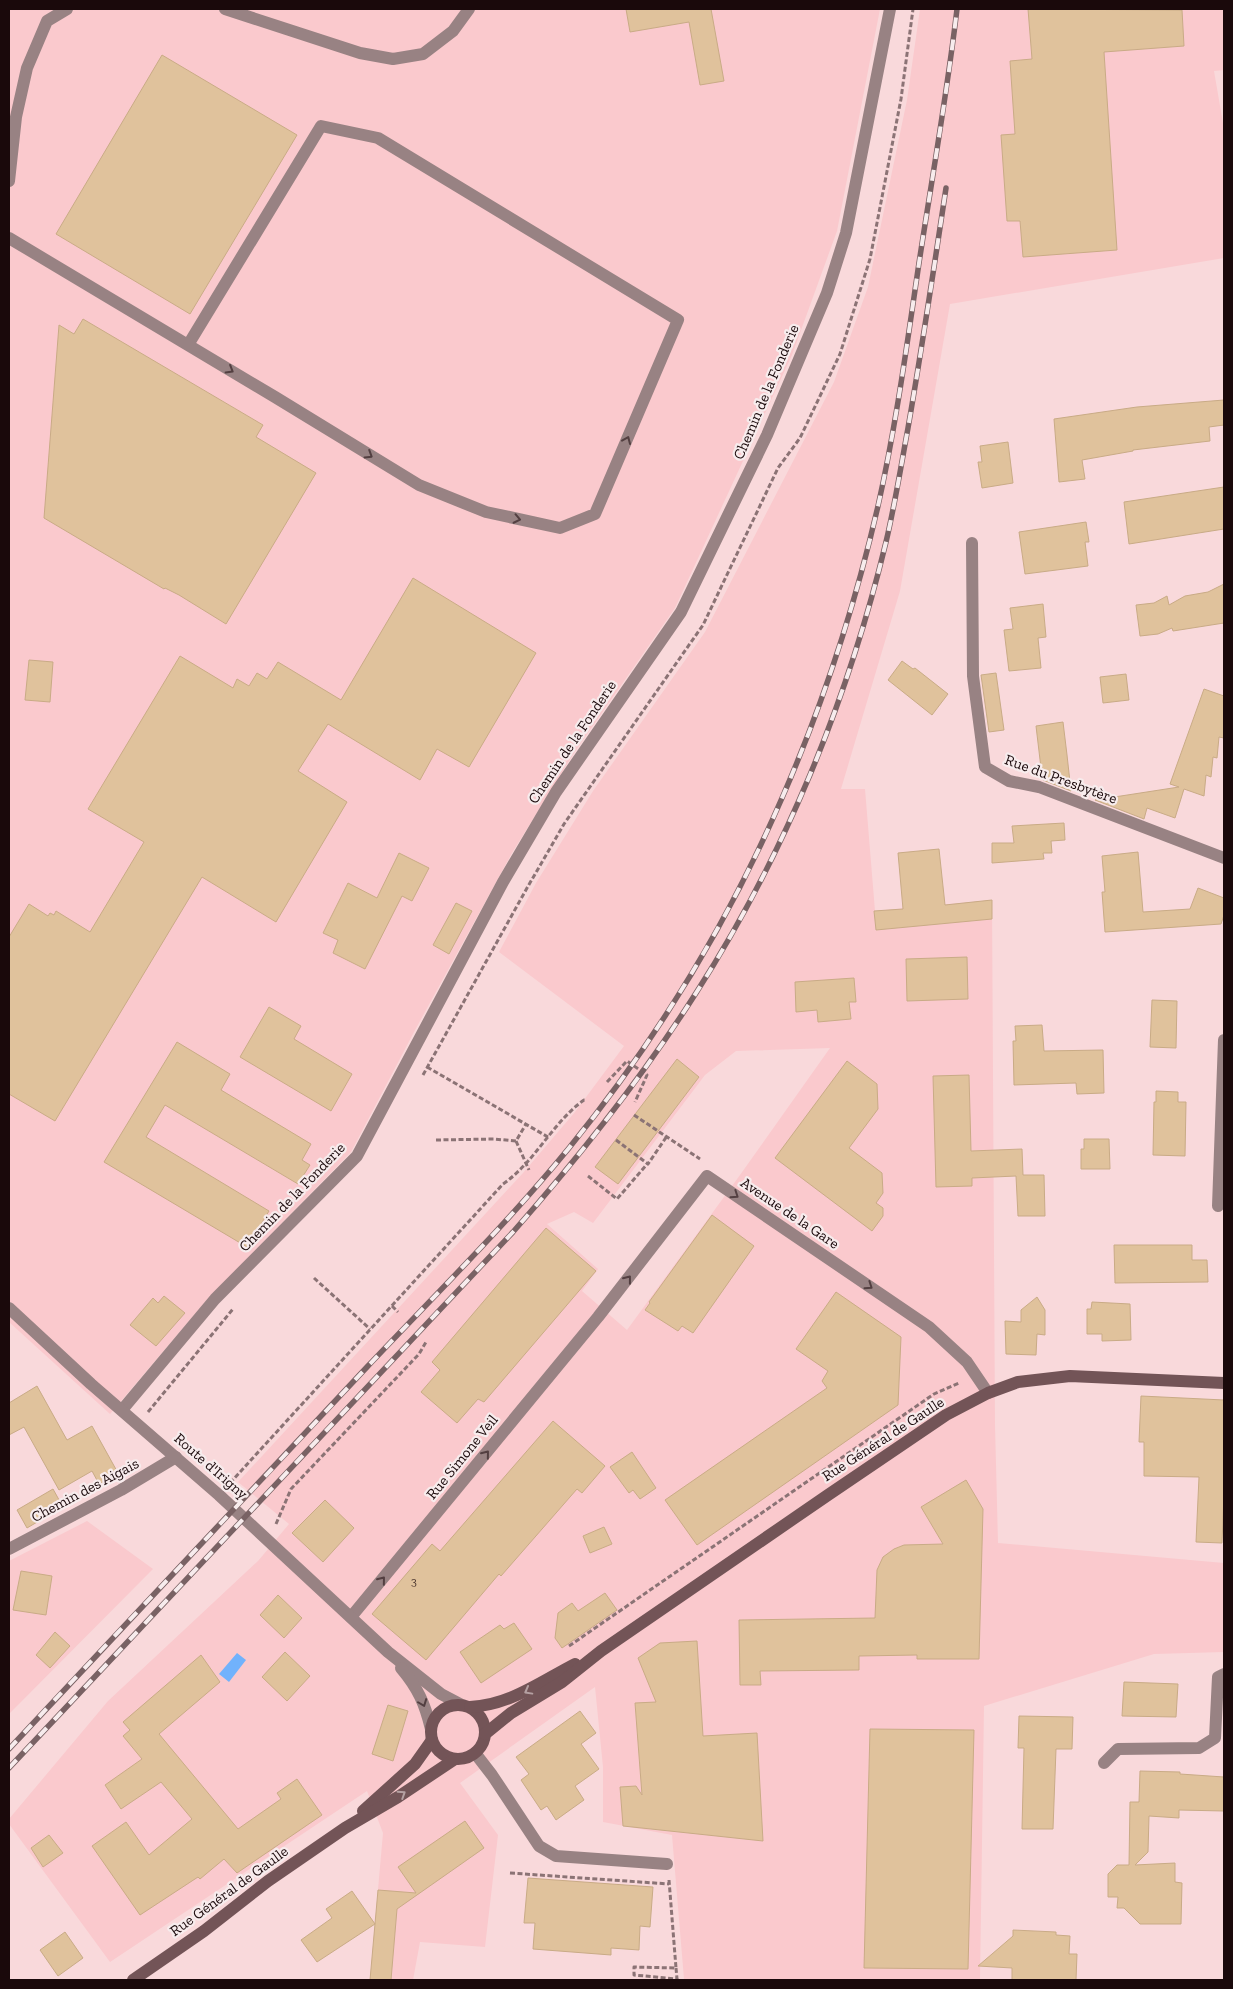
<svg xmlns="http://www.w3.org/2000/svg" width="1233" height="1989" font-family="'Zilla Slab',serif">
	<rect width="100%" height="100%" fill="#f9d9db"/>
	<g fill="#fac9cd" fill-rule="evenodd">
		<polygon points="9,9 880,9 837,231 792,355 675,608 574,753 512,853 414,1032 351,1152 206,1301 110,1414 9,1322"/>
		<path d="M920,9h304v61l-10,1 10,58v129l-274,46 -50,287 -59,198h24l10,122 117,-11 3,525 3,118 226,20v89l-70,2 -170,52 -4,274 -296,-1 -12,-144 -69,-13v-55l-8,-80 -135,96 38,52 -13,112 -65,-5 -7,38h-43l13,-147 -16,-42 -257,171 -101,-138v-5l99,-118 150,-140 31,-37 -51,-42 285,-309 52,-61 49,-66 -125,-94 37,-69 57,-92 112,-159 129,-250 34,-95 39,-187zM830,1048l-90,127 -113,155 -45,-39 16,-22 -51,-45 27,-12 19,11 112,-148 31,-24z"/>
		<polygon points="87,1521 153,1569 9,1714 9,1561"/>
	</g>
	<polygon fill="#71b2fc" points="237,1653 246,1660 229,1682 219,1674"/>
	<g fill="#e0c29c" stroke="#c9ab86">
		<polygon points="626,9 711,9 724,81 700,85 689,22 630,32"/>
		<polygon points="1028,9 1182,10 1184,46 1104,52 1117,250 1023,257 1020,221 1007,221 1001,135 1015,134 1010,61 1032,59"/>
		<polygon points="162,55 297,135 190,314 56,234"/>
		<polygon points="83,319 263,425 256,437 316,473 226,624 179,595 165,588 164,589 44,518 59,325 74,334"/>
		<polygon points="1224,400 1224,425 1209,427 1210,441 1133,450 1133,451 1082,460 1085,479 1059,482 1054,419 1137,407"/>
		<polygon points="1008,442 1013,483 982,488 978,462 982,462 980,446"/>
		<polygon points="1224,487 1224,529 1129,544 1124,502"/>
		<polygon points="1086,522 1089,542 1085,542 1088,566 1025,574 1019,532"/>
		<polygon points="413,578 536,653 469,767 437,749 420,780 328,724 298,771 347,802 276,922 202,877 55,1121 9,1094 9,937 29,904 48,916 50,913 54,915 56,911 90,932 144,842 88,809 180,656 233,688 237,679 249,686 257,673 267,679 278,662 341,700"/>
		<polygon points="1224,584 1224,623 1173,631 1172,628 1158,634 1140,636 1136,605 1154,603 1167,596 1169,605 1185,596 1208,592"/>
		<polygon points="1043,604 1046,637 1038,638 1041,668 1009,671 1004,630 1013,629 1010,608"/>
		<polygon points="29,660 53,662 50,702 25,700"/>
		<polygon points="902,661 913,669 915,668 948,694 932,715 888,680"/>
		<polygon points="996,673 1004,730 989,732 981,675"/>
		<polygon points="1126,674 1129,700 1103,703 1100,677"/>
		<polygon points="1204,689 1224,696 1224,738 1219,737 1217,758 1213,757 1211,777 1206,775 1204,796 1184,789 1175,818 1147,808 1144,819 1095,800 1179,787 1170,784"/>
		<polygon points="1063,722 1067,755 1071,791 1043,780 1041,768 1036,726"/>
		<polygon points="1064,823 1065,840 1051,841 1052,853 1043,853 1044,859 992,863 992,843 1014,843 1012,826"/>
		<polygon points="939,849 945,905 992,900 992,919 876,930 874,911 903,909 898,853"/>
		<polygon points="1138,852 1143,912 1190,909 1198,888 1224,898 1224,915 1221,924 1105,932 1102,892 1105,892 1102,856"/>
		<polygon points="399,853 429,868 412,901 402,896 365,969 333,953 338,940 323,933 348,883 377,898"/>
		<polygon points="456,903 472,911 449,954 433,945"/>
		<polygon points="967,957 968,999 907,1001 906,959"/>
		<polygon points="854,978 856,1002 849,1002 851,1019 818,1022 817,1010 796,1012 795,982"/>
		<polygon points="1152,1000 1177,1001 1176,1048 1150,1047"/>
		<polygon points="269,1007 301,1026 294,1039 352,1074 331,1111 240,1057"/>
		<polygon points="1042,1025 1044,1051 1103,1050 1104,1093 1077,1094 1076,1083 1014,1085 1013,1041 1016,1041 1015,1026"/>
		<polygon points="177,1042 230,1074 221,1090 311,1144 302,1160 310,1165 298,1184 165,1105 146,1137 269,1211 247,1247 104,1162"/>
		<polygon points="677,1059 699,1077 618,1184 595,1167"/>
		<polygon points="847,1061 877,1084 878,1109 849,1148 882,1173 883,1193 876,1203 883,1208 883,1216 872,1231 775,1158"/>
		<polygon points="969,1075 971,1151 1022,1149 1023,1175 1044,1175 1045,1216 1018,1216 1016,1176 972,1178 972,1186 936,1187 933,1076"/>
		<polygon points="1156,1091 1178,1092 1178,1102 1186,1102 1185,1156 1153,1155 1154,1102 1156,1102"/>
		<polygon points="1084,1139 1109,1139 1110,1169 1081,1169 1081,1149 1084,1149"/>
		<polygon points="712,1215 754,1246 693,1333 682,1326 678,1331 645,1310 650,1303 649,1302"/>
		<polygon points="546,1228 596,1271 484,1402 478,1399 457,1423 421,1392 440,1370 432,1362"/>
		<polygon points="1114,1245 1192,1245 1192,1260 1207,1260 1208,1282 1115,1283"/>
		<polygon points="836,1292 901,1337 898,1405 697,1545 665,1500 827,1388 822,1381 828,1371 796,1349"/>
		<polygon points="164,1296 185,1313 156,1346 130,1325 153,1298 158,1303"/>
		<polygon points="1037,1297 1045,1310 1045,1335 1037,1334 1036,1355 1006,1354 1005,1321 1021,1322 1021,1310"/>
		<polygon points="1092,1302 1130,1304 1131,1340 1102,1341 1102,1334 1087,1334 1087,1309 1091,1309"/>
		<polygon points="37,1386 67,1440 92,1426 118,1473 99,1484 92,1471 59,1490 24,1427 9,1435 9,1403"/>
		<polygon points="1141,1396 1224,1400 1224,1495 1222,1543 1196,1542 1199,1477 1144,1476 1144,1442 1139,1442"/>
		<polygon points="553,1421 605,1466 582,1493 577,1489 501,1576 499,1574 426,1660 372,1614 432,1544 440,1551"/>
		<polygon points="632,1452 656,1488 640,1499 633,1490 629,1493 610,1467"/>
		<polygon points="966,1480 983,1509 979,1659 917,1659 917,1655 859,1656 859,1670 760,1671 761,1685 740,1685 739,1620 875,1618 877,1570 883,1557 894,1549 904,1545 943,1544 921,1507"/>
		<polygon points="53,1489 63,1507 27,1528 17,1510"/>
		<polygon points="325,1500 354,1528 323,1562 292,1533"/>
		<polygon points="604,1527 612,1544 590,1553 583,1536"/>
		<polygon points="21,1571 52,1576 46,1615 13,1610"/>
		<polygon points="605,1593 617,1610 562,1648 555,1638 558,1613 572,1603 578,1611"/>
		<polygon points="278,1595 302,1618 284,1638 260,1615"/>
		<polygon points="514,1623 532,1649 481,1683 460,1652 500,1625 504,1629"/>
		<polygon points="55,1632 70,1646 50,1668 36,1655"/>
		<polygon points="697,1641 703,1736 757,1733 763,1841 623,1826 620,1787 636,1786 642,1795 635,1703 656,1702 638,1658 660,1643"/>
		<polygon points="285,1652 310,1676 287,1701 262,1677"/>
		<polygon points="201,1655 220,1682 159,1734 238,1829 281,1799 277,1793 297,1779 322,1815 237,1873 224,1859 200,1879 198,1877 140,1915 92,1846 126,1822 149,1855 192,1819 161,1782 121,1809 105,1785 142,1759 123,1736 130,1730 123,1722"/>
		<polygon points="1124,1682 1178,1684 1176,1717 1122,1716"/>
		<polygon points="388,1705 408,1711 393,1761 372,1754"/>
		<polygon points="580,1711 596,1733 581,1744 599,1769 575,1786 584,1800 556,1820 547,1806 541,1810 521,1780 529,1774 516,1757"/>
		<polygon points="1019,1716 1073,1717 1072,1749 1056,1749 1053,1829 1022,1829 1024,1748 1018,1748"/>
		<polygon points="870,1729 974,1730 968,1969 864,1968"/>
		<polygon points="1140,1771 1180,1772 1180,1774 1224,1777 1224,1811 1179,1810 1179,1818 1149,1816 1148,1852 1135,1865 1175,1863 1175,1882 1182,1883 1181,1924 1140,1924 1124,1908 1117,1908 1118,1897 1108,1897 1108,1874 1117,1865 1129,1865 1130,1802 1139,1802"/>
		<polygon points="465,1821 484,1848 397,1909 391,1980 370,1980 378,1890 416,1893 398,1867"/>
		<polygon points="49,1835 63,1853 43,1867 31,1848"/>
		<polygon points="528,1878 653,1887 650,1927 640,1926 639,1950 611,1948 611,1955 533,1949 535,1923 524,1923"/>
		<polygon points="352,1891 375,1924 317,1962 301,1940 332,1918 326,1909"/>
		<polygon points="1013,1930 1056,1932 1056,1935 1070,1936 1069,1954 1077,1954 1076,1980 1012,1980 1012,1968 978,1966 1013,1936"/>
		<polygon points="65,1932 83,1958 58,1976 40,1950"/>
	</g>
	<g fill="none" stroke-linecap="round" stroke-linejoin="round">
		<g stroke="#8b7375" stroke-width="3" stroke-dasharray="5 2.5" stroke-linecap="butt">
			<polyline points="427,1067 548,1137"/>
			<polyline points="423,1075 527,888 564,824 703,625 778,468 800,438 840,354 870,259 901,99 913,9"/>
			<polyline points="607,1082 627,1061 647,1075 635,1102"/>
			<polyline points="634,1115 700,1159"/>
			<polyline points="436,1140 494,1139 516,1141 526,1124"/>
			<polyline points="616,1140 648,1164 667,1136"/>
			<polyline points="516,1141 529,1170"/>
			<polyline points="588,1176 617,1199 648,1163"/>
			<polyline points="314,1278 370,1329"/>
			<polyline points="392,1306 398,1312"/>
			<polyline points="148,1412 233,1309"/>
			<path d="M230,1483l273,-299c32,-22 49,-61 81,-84h2"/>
			<polyline points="276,1524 291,1489 419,1354 426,1342"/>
			<polyline points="569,1646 934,1394 959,1383"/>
			<polyline points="510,1873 669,1884"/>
			<polyline points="669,1880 676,1968 634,1967 634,1975 677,1979 677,1980"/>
			<polyline points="676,1968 677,1979"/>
		</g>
		<polyline stroke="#988283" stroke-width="12" points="9,238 275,397 419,485 486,512 560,528 595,514 678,320 378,138 321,126 188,345"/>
		<g stroke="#988283" stroke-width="12">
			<polyline points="225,9 360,53 393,59 423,54 453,31 469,9"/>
			<polyline points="9,181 16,117 27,68 47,21 67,9"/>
			<polyline points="972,543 973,676 985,767 1009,781 1039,787 1224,858"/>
			<polyline points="1218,1206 1224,1040"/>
			<polyline points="122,1410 215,1299 357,1156 503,882 556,792 681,612 767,435 827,293 846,233 890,9"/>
			<polyline points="9,1549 121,1490 176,1457"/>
			<polyline points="351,1617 598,1317 707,1176 929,1327 967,1362 988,1393"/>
			<polyline points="475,1753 492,1775 539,1846 556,1856 667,1864"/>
			<polyline points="1104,1763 1118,1749 1199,1748 1215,1738 1218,1677 1224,1674"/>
		</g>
		<g stroke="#988283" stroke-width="12">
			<polyline points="9,1308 91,1384 219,1495 388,1652 441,1694 460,1704"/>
			<path d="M401,1668c17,20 24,36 30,61"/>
		</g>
		<g stroke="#735457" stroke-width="12">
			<circle cx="458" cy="1732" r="27"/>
			<path d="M470,1707c40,-2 70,-25 105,-43"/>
			<polyline points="485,1734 511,1713 562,1682 601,1651 828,1495 946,1415 988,1393 1018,1382 1070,1376 1224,1383"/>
			<polyline points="363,1811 415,1764 432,1740"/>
			<polyline points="133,1980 204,1931 268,1881 345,1828 398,1797 455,1759"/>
		</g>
		<g stroke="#796264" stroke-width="5.5">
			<g id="rail">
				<path d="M9,1749c119,-128 239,-254 358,-382 68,-72 139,-142 202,-219 86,-106 159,-225 213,-350 41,-94 73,-192 96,-292 18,-80 29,-162 41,-243 13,-85 28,-169 38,-254"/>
				<path d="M9,1768l504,-536c66,-75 129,-154 183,-239 88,-137 152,-293 190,-451 9,-38 15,-76 22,-114 14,-80 26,-160 38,-240"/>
			</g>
		</g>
		<use href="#rail" stroke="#f7eced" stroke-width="4" stroke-dasharray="11" stroke-linecap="butt"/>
	</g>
	<defs><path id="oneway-chevron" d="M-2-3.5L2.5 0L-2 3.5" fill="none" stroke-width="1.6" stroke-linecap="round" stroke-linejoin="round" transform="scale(1.25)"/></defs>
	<g stroke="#533f41">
		<use href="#oneway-chevron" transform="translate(230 370) rotate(31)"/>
		<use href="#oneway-chevron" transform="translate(627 440) rotate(-67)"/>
		<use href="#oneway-chevron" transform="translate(369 455) rotate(32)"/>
		<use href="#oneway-chevron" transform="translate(517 519) rotate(12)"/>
		<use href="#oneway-chevron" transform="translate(735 1195) rotate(34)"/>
		<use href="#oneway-chevron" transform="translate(628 1279) rotate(-52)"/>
		<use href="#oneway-chevron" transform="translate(869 1286) rotate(34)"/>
		<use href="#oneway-chevron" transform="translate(486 1454) rotate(-51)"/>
		<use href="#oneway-chevron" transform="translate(382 1580) rotate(-51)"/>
		<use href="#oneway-chevron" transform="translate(423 1703) rotate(69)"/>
	</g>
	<g stroke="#b5a0a2">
		<use href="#oneway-chevron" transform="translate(528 1691) rotate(151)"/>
		<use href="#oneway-chevron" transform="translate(402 1794) rotate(-33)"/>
	</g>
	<g text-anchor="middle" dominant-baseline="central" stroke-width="4.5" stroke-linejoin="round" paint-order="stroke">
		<g font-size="12" fill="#4c372f">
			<text x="414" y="1581">3</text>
		</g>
		<g font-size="15" fill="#1a090b" stroke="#f7eced">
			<text transform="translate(766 392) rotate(-67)">Chemin de la Fonderie</text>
			<text transform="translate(572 742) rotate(-56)">Chemin de la Fonderie</text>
			<text transform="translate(1061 779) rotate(20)">Rue du Presbytère</text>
			<text transform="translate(292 1197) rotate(-46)">Chemin de la Fonderie</text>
			<text transform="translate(790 1213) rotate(34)">Avenue de la Gare</text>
			<text transform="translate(883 1439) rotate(-33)">Rue Général de Gaulle</text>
			<text transform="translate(462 1457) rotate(-51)">Rue Simone Veil</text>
			<text transform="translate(211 1466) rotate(41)">Route d'Irigny</text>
			<text transform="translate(85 1490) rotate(-28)">Chemin des Aigais</text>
			<text transform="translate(229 1891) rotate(-36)">Rue Général de Gaulle</text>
		</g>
	</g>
	<rect width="1233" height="1989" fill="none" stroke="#1a090b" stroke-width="20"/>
</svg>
